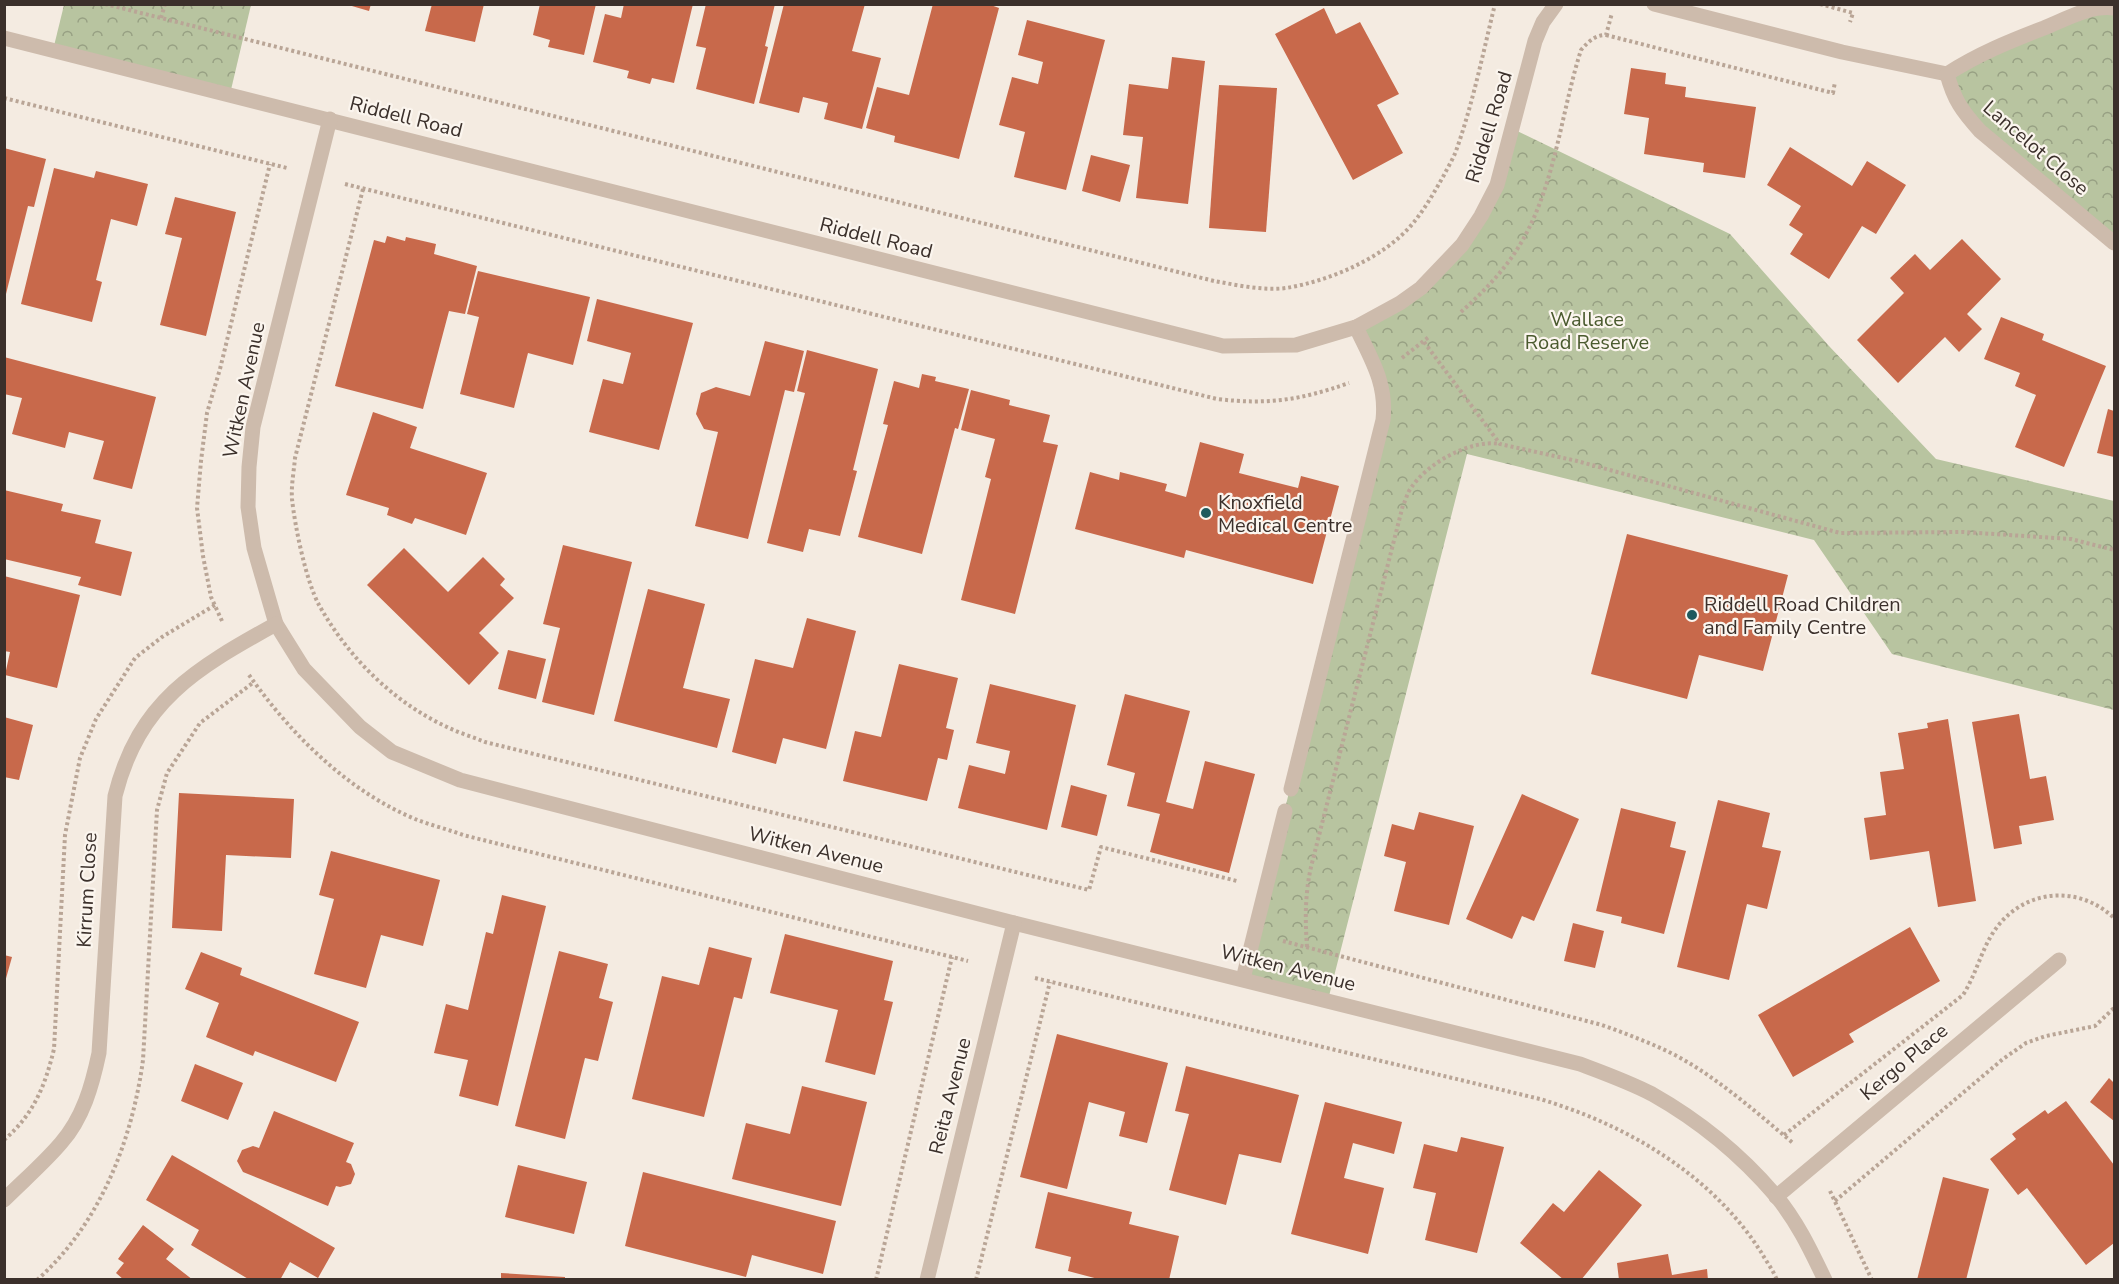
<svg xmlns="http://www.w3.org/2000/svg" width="2119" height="1284" font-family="'Nunito Sans',sans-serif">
	<defs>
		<pattern id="forest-crowns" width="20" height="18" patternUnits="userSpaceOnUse" patternTransform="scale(1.5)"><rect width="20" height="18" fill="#b8c4a0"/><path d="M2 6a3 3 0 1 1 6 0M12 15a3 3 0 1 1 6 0" fill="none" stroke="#97a083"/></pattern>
	</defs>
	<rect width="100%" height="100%" fill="#f4ebe1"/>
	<g fill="url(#forest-crowns)">
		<polygon points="64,5 251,5 230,94 53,50"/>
		<polygon points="2114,8 2114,243 1980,131 1947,74 1969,60"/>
		<polygon points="1513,129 1730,234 1829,346 1936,459 2114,501 2114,710 1892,654 1814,540 1467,454 1328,1000 1243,979 1385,403 1356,327 1400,303 1481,216"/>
	</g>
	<g fill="#c8694b">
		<polygon points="345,4 371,4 369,11"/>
		<polygon points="432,4 484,4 475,42 425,31"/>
		<polygon points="540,4 596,4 584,55 548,47 550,40 533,35"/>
		<polygon points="624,4 693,4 674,83 652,78 650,84 627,78 629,71 593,62 605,14 621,18"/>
		<polygon points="706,4 775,4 765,46 768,47 754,104 696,89 706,48 696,46"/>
		<polygon points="784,4 865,4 852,51 881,58 862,129 824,119 828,103 803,97 799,113 759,103"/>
		<polygon points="933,4 988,4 999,8 959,159 894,142 895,136 866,128 877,87 909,95"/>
		<polygon points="1324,8 1336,34 1360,22 1399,94 1377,105 1403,153 1353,180 1275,34"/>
		<polygon points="1027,20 1105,40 1066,190 1014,177 1025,132 999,125 1012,77 1038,84 1043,62 1018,55"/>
		<polygon points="1172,57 1205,61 1188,204 1136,198 1143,137 1123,135 1129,84 1168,89"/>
		<polygon points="1631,68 1666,73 1665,84 1686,87 1685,97 1756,107 1745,178 1703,172 1704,163 1644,154 1649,118 1624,114"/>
		<polygon points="1219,85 1277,88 1266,232 1209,228"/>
		<polygon points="1790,147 1852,186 1867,161 1906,185 1876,234 1862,226 1829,279 1790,254 1803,234 1789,225 1801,206 1767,185"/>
		<polygon points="4,148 46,159 34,207 28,206 5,298"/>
		<polygon points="1091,155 1130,165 1120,202 1082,191"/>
		<polygon points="54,168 94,178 96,171 148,184 137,226 111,219 96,280 102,282 92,322 21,304"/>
		<polygon points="175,197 236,212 206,336 160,325 182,238 165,234"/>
		<polygon points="387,236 405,241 406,237 436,244 434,254 477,266 465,314 449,311 423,409 335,386 374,240 385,243"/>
		<polygon points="1962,239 2001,279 1967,314 1982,329 1959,352 1945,337 1898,383 1857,340 1904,293 1890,278 1915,254 1930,270"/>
		<polygon points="478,271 590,297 573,365 528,353 514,408 460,394 479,317 467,314"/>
		<polygon points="597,299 693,323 659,450 589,432 603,379 623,384 631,353 587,341"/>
		<polygon points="2001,317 2044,334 2042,340 2106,366 2064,467 2015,447 2036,395 2015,386 2020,373 1984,359"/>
		<polygon points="765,341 804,351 794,392 785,390 748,539 695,526 718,432 704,429 696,414 701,393 716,387 750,396"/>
		<polygon points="807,350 878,369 853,470 857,471 840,536 809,529 803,552 767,543 805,393 797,391"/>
		<polygon points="4,357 156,397 132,489 93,479 104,441 69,432 65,448 12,434 22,398 4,394"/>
		<polygon points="922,374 936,377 935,381 969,389 958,429 955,428 922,554 858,537 888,425 883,424 894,381 919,388"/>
		<polygon points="971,390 1010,400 1009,405 1050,415 1043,442 1058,445 1015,614 961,600 991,479 985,477 995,439 961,430"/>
		<polygon points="2108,409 2114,411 2114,457 2097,453"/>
		<polygon points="373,412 417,427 410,448 487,473 466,535 415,518 412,524 387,515 389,508 346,495"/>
		<polygon points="1200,442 1244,454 1239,473 1298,488 1301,476 1339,486 1313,584 1186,550 1184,558 1075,529 1090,472 1119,480 1120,472 1167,484 1165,491 1186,497"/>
		<polygon points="4,490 63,504 61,511 101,520 95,543 132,552 121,596 78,585 81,577 4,559"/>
		<polygon points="1627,534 1788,575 1763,671 1699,655 1687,699 1591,674"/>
		<polygon points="563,545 632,562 594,715 542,702 560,628 543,624"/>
		<polygon points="404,548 448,592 483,557 505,579 500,585 514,598 479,633 499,653 469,685 367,585"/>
		<polygon points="4,576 80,595 57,688 5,675 10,652 4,651"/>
		<polygon points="648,589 705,604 683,688 730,699 717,748 614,721"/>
		<polygon points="807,618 856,631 826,749 783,738 776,764 732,752 755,659 793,668"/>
		<polygon points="508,650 546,659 536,699 498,689"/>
		<polygon points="899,664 958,678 946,728 954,730 947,760 938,758 927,801 843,781 855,731 881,737"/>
		<polygon points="990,684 1076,705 1047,830 958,808 969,765 1005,774 1010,751 976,743"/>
		<polygon points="1125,694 1190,711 1166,802 1193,809 1205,761 1255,774 1229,873 1150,852 1160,814 1127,806 1135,773 1107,765"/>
		<polygon points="2019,714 2030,779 2046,776 2054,820 2019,826 2022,844 1994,849 1972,722"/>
		<polygon points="4,717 33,725 19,780 4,777"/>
		<polygon points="1948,719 1976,901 1938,907 1929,851 1870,860 1864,818 1886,815 1880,772 1904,769 1898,733 1928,728 1927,723"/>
		<polygon points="1071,785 1107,795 1097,836 1061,827"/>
		<polygon points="179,793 294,799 291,858 226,855 222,931 172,928"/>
		<polygon points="1522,794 1579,819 1534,921 1522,916 1512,939 1466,919"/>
		<polygon points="1718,800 1770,813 1762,847 1781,851 1767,909 1747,904 1729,980 1677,967"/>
		<polygon points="1621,808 1676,822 1670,847 1686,851 1664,934 1621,923 1622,917 1596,911"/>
		<polygon points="1419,812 1474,826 1449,925 1394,911 1406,862 1384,856 1392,824 1414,830"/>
		<polygon points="331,851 440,880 423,946 381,935 366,988 314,974 334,899 319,895"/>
		<polygon points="502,895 546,906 498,1106 459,1096 468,1060 434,1053 446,1004 468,1010 486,932 493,934"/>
		<polygon points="1573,923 1604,931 1595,968 1564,961"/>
		<polygon points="1910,927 1940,981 1849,1034 1854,1042 1793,1077 1758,1015"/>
		<polygon points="785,934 893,961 884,1000 893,1002 875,1075 825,1062 838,1010 770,993"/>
		<polygon points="709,947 752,958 742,999 734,997 704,1117 632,1099 662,976 699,985"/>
		<polygon points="559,951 608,964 599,998 613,1002 598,1061 585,1058 565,1139 515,1126"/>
		<polygon points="201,952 242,968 240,975 359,1022 336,1082 255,1051 253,1056 206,1037 219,1003 185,989"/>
		<polygon points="4,955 12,957 5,982 4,982"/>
		<polygon points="1057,1034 1168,1063 1147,1143 1119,1136 1125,1112 1089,1102 1067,1189 1020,1177"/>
		<polygon points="195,1064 243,1083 228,1120 181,1101"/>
		<polygon points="1186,1066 1299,1095 1281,1163 1239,1154 1226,1205 1169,1190 1189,1114 1175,1111"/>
		<polygon points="2109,1078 2114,1083 2114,1121 2090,1102"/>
		<polygon points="802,1086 867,1102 841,1206 732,1179 746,1123 790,1134"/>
		<polygon points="2066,1101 2114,1165 2114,1243 2086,1265 2027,1188 2018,1195 1990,1159 2016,1139 2012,1134 2045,1110 2048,1114"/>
		<polygon points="1325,1102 1402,1122 1394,1154 1353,1143 1344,1178 1384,1188 1368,1254 1291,1234"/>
		<polygon points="274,1111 354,1143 346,1162 351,1164 355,1174 351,1184 340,1187 336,1186 328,1206 243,1172 237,1161 242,1150 253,1146 259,1148"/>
		<polygon points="1461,1137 1504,1147 1477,1253 1425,1240 1436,1193 1413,1188 1424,1144 1457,1152"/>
		<polygon points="172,1155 335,1248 318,1278 290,1262 280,1280 250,1280 191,1245 199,1230 146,1200"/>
		<polygon points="518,1165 587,1182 574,1234 505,1217"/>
		<polygon points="1599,1170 1642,1205 1581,1280 1564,1280 1520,1243 1553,1203 1564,1212"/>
		<polygon points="643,1172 836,1221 823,1274 752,1255 746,1277 625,1246"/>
		<polygon points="1943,1177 1989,1189 1966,1280 1917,1280"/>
		<polygon points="1048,1192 1132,1212 1129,1224 1179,1236 1169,1280 1102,1280 1068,1271 1071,1257 1035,1248"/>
		<polygon points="143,1225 174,1249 166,1259 193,1280 124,1280 116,1273 124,1263 118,1259"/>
		<polygon points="1668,1254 1672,1275 1707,1269 1708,1280 1619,1280 1617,1263"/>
		<polygon points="501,1273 565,1277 565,1280 501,1280"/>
	</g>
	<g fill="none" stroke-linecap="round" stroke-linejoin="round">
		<g stroke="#b9a596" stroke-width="4" stroke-dasharray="3 3" stroke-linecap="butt">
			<path d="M105,4l1109,277c23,4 49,10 72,7 44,-7 100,-31 128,-66 12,-15 21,-31 30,-47 4,-8 9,-16 12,-24 17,-48 27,-98 39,-147"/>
			<polyline points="1820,4 1853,13 1850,22"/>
			<polyline points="161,18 165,4"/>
			<polyline points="1606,35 1833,93 1835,82"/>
			<polyline points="4,98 287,168"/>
			<path d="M345,184l872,215c52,6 83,1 132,-16"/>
			<path d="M363,189l-68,269c-1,13 -4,27 -3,41 3,28 14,82 27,106 29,52 74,97 128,122 12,6 26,10 38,15l604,148 12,-43 136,34"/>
			<path d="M1461,312c20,-18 40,-38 55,-61 39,-60 44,-135 65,-201 7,-8 14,-15 25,-15l6,-22"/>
			<polyline points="1424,342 1500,444 1577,461 1840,533 1963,532 2071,539 2114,550"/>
			<polyline points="1402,358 1430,336"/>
			<polyline points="222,621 211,597 203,556 197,508 201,461 207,413 220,369 270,164"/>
			<path d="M249,675c42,59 97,115 166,144 15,6 32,10 48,16l505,126"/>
			<path d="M1283,941l319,84c25,9 49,18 73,30 43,23 81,57 118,88"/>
			<path d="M1307,947c-2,-28 -2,-53 4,-80l92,-362c3,-5 4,-12 8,-17 16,-25 60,-49 89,-44"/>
			<path d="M1035,978l505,121c87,26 171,75 221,153 5,9 12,18 16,28"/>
			<path d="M1784,1135l179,-140c12,-19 17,-40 28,-59 27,-46 85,-54 123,-18"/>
			<path d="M4,1140c30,-26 41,-54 50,-91l11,-214 15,-77 16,-39 39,-61 27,-21 53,-32"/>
			<polyline points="1830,1191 1872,1280"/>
			<polyline points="1835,1201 2003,1059 2026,1043 2046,1036 2095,1026 2114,1008"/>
			<path d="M37,1280c63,-56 95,-139 106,-220l14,-250 10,-37 33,-50 54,-41"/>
			<polyline points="876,1280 952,957"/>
			<polyline points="976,1280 1050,982"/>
		</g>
		<g stroke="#cdbbac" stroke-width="15">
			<path d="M1291,789l92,-369c4,-37 -12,-61 -27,-93"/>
			<polyline points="1243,979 1285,811"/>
		</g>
		<g stroke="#cdbbac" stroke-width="15">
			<polyline points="1654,4 1842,52 1947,74"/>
			<path d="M2114,8c-24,-3 -48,11 -70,20 -34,13 -66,26 -97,46 7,26 15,37 33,57l134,112"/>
			<polyline points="4,38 1223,346 1296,345 1356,327 1400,303 1421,288 1462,245 1481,216 1497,185 1535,41 1543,22 1556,4"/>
			<path d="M330,119l-77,308 -4,40 -1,40 6,41 22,76 28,45 56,58 32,25 68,28 554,143 566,141c24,9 49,18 72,30 46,26 90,62 124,102 21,25 35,55 49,84"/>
			<polyline points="1776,1197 2059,960"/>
			<path d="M4,1200c19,-19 40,-37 57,-57 22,-25 31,-57 38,-90l16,-257c24,-95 80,-127 161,-172"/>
			<polyline points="927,1280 1014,923"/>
		</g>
	</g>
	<g fill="#1f5a5e" stroke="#fbf5ee" stroke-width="2">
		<circle cx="1206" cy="513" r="6"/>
		<circle cx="1692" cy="615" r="6"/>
	</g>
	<g text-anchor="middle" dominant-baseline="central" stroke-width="4.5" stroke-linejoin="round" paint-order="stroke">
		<g font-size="20" fill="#3b302b" stroke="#fbf5ee">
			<text transform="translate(406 117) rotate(14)">Riddell Road</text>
			<text transform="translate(1489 127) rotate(-73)">Riddell Road</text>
			<text transform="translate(2036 148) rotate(41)">Lancelot Close</text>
			<text transform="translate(876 238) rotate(14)">Riddell Road</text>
			<text transform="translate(244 390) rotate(-78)">Witken Avenue</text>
			<text transform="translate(816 850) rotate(14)">Witken Avenue</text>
			<text transform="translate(87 890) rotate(-87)">Kirrum Close</text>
			<text transform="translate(1288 968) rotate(14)">Witken Avenue</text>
			<text transform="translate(1904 1062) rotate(-40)">Kergo Place</text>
			<text transform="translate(950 1096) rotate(-76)">Reita Avenue</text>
		</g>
		<g font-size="20" fill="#4a5a2e" stroke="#fbf5ee">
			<text x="1587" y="319">Wallace<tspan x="1587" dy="23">Road Reserve</tspan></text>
		</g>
		<g font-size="20" fill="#3b302b" stroke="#fbf5ee" text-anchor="start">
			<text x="1218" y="502">Knoxfield<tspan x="1218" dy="23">Medical Centre</tspan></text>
			<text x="1704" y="604">Riddell Road Children<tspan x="1704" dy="23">and Family Centre</tspan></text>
		</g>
	</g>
	<rect width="2119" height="1284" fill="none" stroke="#3b302b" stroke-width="12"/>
</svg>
